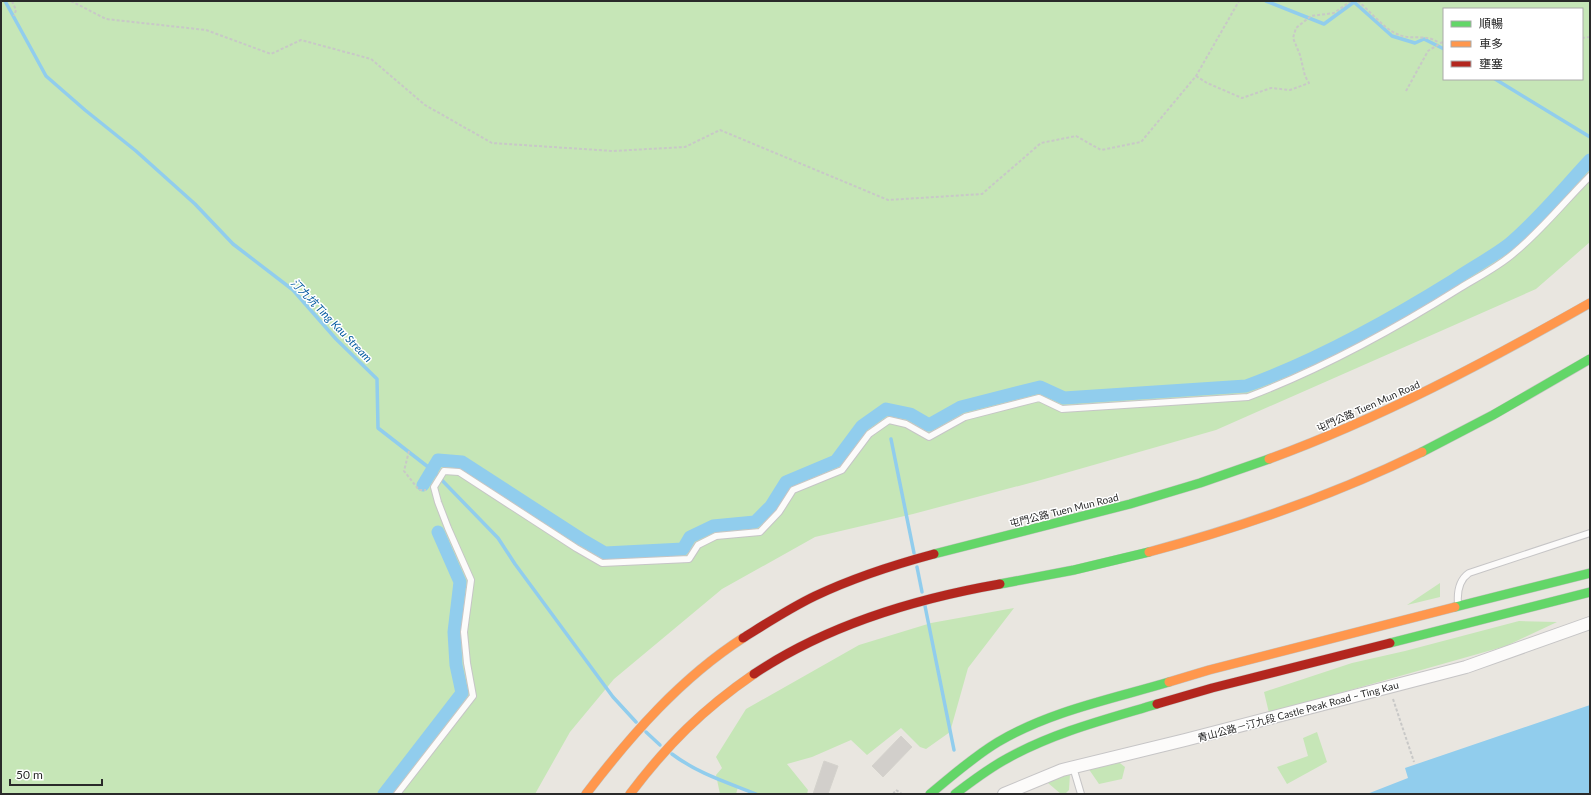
<svg xmlns="http://www.w3.org/2000/svg" width="1591" height="795" font-family="Lato,'Noto Sans TC',sans-serif">
	<rect width="100%" height="100%" fill="#e9e6e0"/>
	<g fill="#c6e6b7" fill-rule="evenodd">
		<path d="M1,1h1589v241l-54,47 -320,141 -175,50 -128,34 -98,23 -93,52 -108,90 -44,53 -35,62h-534zM1444,9h138v70h-138z"/>
		<polygon points="1440,583 1440,597 1407,605"/>
		<polygon points="1014,608 968,668 950,732 926,749 920,747 901,728 867,755 851,740 812,757 787,764 808,790 807,794 757,794 738,787 736,794 720,794 716,775 722,768 716,757 746,709 859,645 931,623"/>
		<polygon points="1519,621 1557,622 1506,646 1269,713 1264,692 1352,663 1405,651"/>
		<polygon points="1317,732 1327,762 1287,784 1277,767 1308,756 1303,738"/>
		<polygon points="1107,753 1125,767 1122,779 1099,784 1088,768 1092,757"/>
		<polygon points="1070,774 1069,790 1065,794 1061,794 1048,783 1058,777"/>
	</g>
	<polygon fill="#91cded" points="1590,705 1590,794 1367,794 1408,778 1405,768"/>
	<g fill="none" stroke-linecap="round" stroke-linejoin="round">
		<g stroke="#91cded" stroke-width="3.5">
			<polyline points="5,1 46,76 85,110 136,151 195,204 233,244 293,290 336,339 377,379 378,428 432,470 498,538 515,564 613,697 636,722"/>
			<polyline points="1266,1 1324,24 1354,2 1392,36 1415,43 1424,39 1444,49"/>
			<polyline points="1495,79 1590,137"/>
			<polyline points="891,439 914,553"/>
			<polyline points="917,567 922,592"/>
			<polyline points="925,606 954,750"/>
			<polyline points="646,732 660,745"/>
			<path d="M672,754c25,19 54,28 84,40"/>
		</g>
		<g stroke="#91cded" stroke-width="13">
			<path d="M423,485l15,-25 24,2 119,77 24,14 78,-4 7,-12 23,-11 42,-4 16,-16 15,-24 50,-21 26,-35 24,-17 24,5 19,11 32,-18 79,-20 24,11 182,-12c72,-26 142,-65 208,-106 17,-12 37,-22 54,-35 30,-25 55,-56 82,-85"/>
			<polyline points="384,794 462,693 456,665 454,632 460,582 438,532"/>
		</g>
	</g>
	<g fill="#d2cfcb" stroke="#d4d2cc">
		<polygon points="901,736 912,747 883,777 872,766"/>
		<polygon points="824,761 838,766 828,794 813,794"/>
	</g>
	<g fill="none" stroke-linecap="round" stroke-linejoin="round">
		<g stroke="#c6c5c6" stroke-width="8">
			<g id="lane">
				<path d="M1458,604c-1,-12 1,-24 11,-31l121,-40"/>
				<polyline points="1073,767 1081,794"/>
				<path d="M397,794l76,-98 -6,-33 -3,-31 7,-52 -23,-52 -10,-26 -4,-15 10,-16 15,1 117,76 26,15 87,-4 9,-14 18,-9 44,-4 19,-20 14,-22 49,-20 27,-36 20,-14 17,4 23,13 36,-20 74,-19 23,11 186,-12c74,-28 145,-67 212,-109 18,-11 38,-21 54,-35 28,-23 50,-51 76,-77"/>
			</g>
		</g>
		<g stroke="#c6c5c6" stroke-width="14">
			<polyline id="street" points="1004,794 1062,770 1185,740 1466,667 1590,623"/>
		</g>
		<g stroke="#c4c4c1" stroke-width="10">
			<g id="fast">
				<polyline points="1422,452 1493,415 1590,359"/>
				<polyline points="934,554 1130,504 1200,483 1269,459"/>
				<polyline points="1000,584 1074,570 1149,552"/>
				<polyline points="1455,607 1590,573"/>
				<polyline points="1390,643 1590,592"/>
				<path d="M930,794c22,-18 43,-37 68,-52 52,-31 114,-43 171,-60"/>
				<path d="M955,794c17,-13 34,-26 53,-36 47,-26 99,-39 149,-54"/>
			</g>
		</g>
		<g stroke="#c4c4c1" stroke-width="10">
			<g id="slow">
				<path d="M1269,459c112,-41 217,-97 321,-156"/>
				<path d="M1149,552c93,-25 187,-58 273,-100"/>
				<polyline points="1169,682 1209,670 1455,607"/>
				<path d="M586,794c45,-59 95,-116 157,-156"/>
				<path d="M630,794c37,-49 73,-85 124,-120"/>
			</g>
		</g>
		<g stroke="#c4c4c1" stroke-width="10">
			<g id="jam">
				<path d="M743,638c24,-15 47,-30 72,-42 38,-18 78,-31 119,-42"/>
				<path d="M754,674c73,-49 160,-75 246,-90"/>
				<polyline points="1157,704 1212,688 1390,643"/>
			</g>
		</g>
		<g stroke="#c8c8c7" stroke-width="2" stroke-dasharray="3 2" stroke-linecap="butt">
			<polyline points="12,1 16,10 14,16"/>
			<polyline points="71,1 106,19 206,30 271,54 301,40 371,59 425,105 492,143 613,151 685,147 720,130 888,200 982,194 1041,143 1076,136 1101,150 1141,142 1196,76 1239,1"/>
			<path d="M1358,1c12,10 25,27 39,33 14,7 30,-1 42,9"/>
			<polyline points="1582,38 1590,37"/>
			<polyline points="1196,76 1207,83 1242,98 1271,88 1290,90 1309,83 1305,76 1300,55 1293,38 1296,28 1311,16 1334,13 1351,1"/>
			<polyline points="1406,91 1428,51 1444,41"/>
			<polyline points="409,451 404,471 419,490 426,490"/>
			<polyline points="1393,699 1414,762"/>
			<polyline points="893,794 896,790 902,794"/>
		</g>
		<use href="#lane" stroke="#fcfbfa" stroke-width="6"/>
		<use href="#street" stroke="#fcfbfa" stroke-width="12"/>
		<use href="#fast" stroke="#63d668" stroke-width="9"/>
		<use href="#slow" stroke="#ff974d" stroke-width="9"/>
		<use href="#jam" stroke="#b3261e" stroke-width="9"/>
	</g>
	<g text-anchor="middle" dominant-baseline="central" stroke-width="3" stroke-linejoin="round" paint-order="stroke">
		<g font-size="10" fill="#2a2a2a" stroke="#fff">
			<text transform="translate(1368 406) rotate(-24)">屯門公路 Tuen Mun Road</text>
			<text transform="translate(1064 510) rotate(-14)">屯門公路 Tuen Mun Road</text>
			<text transform="translate(1298 711) rotate(-15)">青山公路－汀九段 Castle Peak Road – Ting Kau</text>
		</g>
		<g font-size="11" font-style="italic" fill="#085ea1" stroke="#fff">
			<text transform="translate(332 320) rotate(46)">汀九坑 Ting Kau Stream</text>
		</g>
	</g>
	<rect width="1591" height="795" fill="none" stroke="#2a2a2a" stroke-width="4"/>
	<rect x="1443" y="8" width="140" height="72" fill="#ffffff" stroke="#aaaaaa"/>
	<rect x="1451" y="21" width="20" height="6" fill="#63d668" stroke="#aaaaaa"/>
	<text x="1479" y="28" font-size="12" fill="#2a2a2a">順暢</text>
	<rect x="1451" y="41" width="20" height="6" fill="#ff974d" stroke="#aaaaaa"/>
	<text x="1479" y="48" font-size="12" fill="#2a2a2a">車多</text>
	<rect x="1451" y="61" width="20" height="6" fill="#b3261e" stroke="#aaaaaa"/>
	<text x="1479" y="68" font-size="12" fill="#2a2a2a">壅塞</text>
	<path d="M10 779v6h92v-6" fill="none" stroke="#2a2a2a" stroke-width="2"/>
	<text x="16" y="779" font-size="12" fill="#2a2a2a" stroke="#ffffff" stroke-width="3" paint-order="stroke">50 m</text>
</svg>
